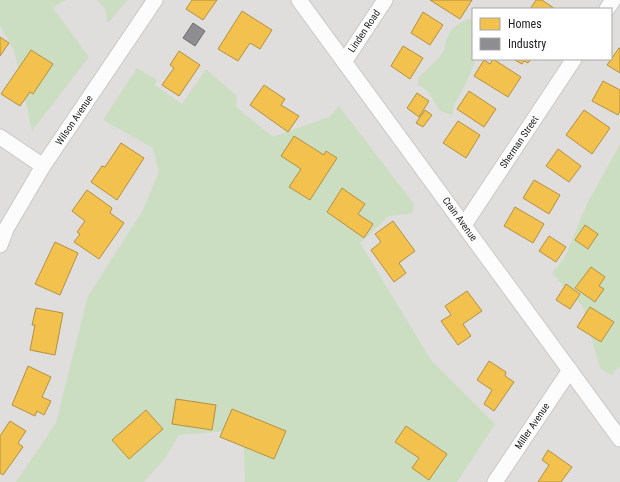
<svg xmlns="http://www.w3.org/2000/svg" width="620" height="482" font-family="'Roboto Condensed',sans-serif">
	<rect width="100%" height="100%" fill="#f0eeeb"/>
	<path fill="#dfdedc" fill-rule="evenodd" d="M0,0h620v482h-620zM473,9h138v50h-138z"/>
	<g fill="#cbdec1">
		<polygon points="0,0 66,0 53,8 89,57 32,131 14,50 0,26"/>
		<polygon points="97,0 128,0 108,23 105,9"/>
		<path d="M473,18v41h3l-11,26 -11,20 -2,10 -12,-4 -13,-21 -9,-5 1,-8c8,-8 19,-16 25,-27 2,-4 1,-9 3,-12 4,-11 15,-18 26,-20z"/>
		<polygon points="137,68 157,80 155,85 182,104 206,69 237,96 236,107 273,137 329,117 339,106 414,204 412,213 389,216 360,243 431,360 495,424 457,482 245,482 244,447 228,431 179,435 165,458 144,482 16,482 56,423 88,296 143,210 159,172 153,148 103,120"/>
		<polygon points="620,144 620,366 611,375 600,368 583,307 552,273 564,259 587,204"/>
	</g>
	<g fill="#f2c14e" stroke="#b49141">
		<polygon points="192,0 217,0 203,20 186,9"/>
		<polygon points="430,0 472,0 460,19"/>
		<polygon points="536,0 542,0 555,9 530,9"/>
		<polygon points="242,11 272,30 260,49 250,43 238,61 218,49"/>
		<polygon points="423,12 443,25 430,45 411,33"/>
		<polygon points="0,37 9,43 0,56"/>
		<polygon points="403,46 423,58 410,79 391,66"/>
		<polygon points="619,48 620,48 620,73 607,65"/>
		<polygon points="31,50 53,64 33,94 30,92 20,106 1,94"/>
		<polygon points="179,51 200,65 179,96 162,85 174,68 170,65"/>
		<polygon points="493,59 521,77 508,97 474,76 484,60 490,64"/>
		<polygon points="513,59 531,59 528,63 524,61 522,64"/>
		<polygon points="603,81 620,90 620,111 618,115 592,101"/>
		<polygon points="264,85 285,99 281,105 299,116 288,132 250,105"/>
		<polygon points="469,91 496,109 484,127 457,109"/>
		<polygon points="417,93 429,101 419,117 407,108"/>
		<polygon points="425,110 432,115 423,127 416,123"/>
		<polygon points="584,110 610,128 592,154 566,135"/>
		<polygon points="458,121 480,135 466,158 443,143"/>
		<polygon points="294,136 324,155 326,151 337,158 310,200 289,187 301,169 281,156"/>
		<polygon points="121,143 144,158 117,200 91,182 102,166 105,167"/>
		<polygon points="558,149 581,166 569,182 546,166"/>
		<polygon points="534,180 560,195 549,214 523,198"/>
		<polygon points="342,188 365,204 358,214 373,224 364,238 327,212"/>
		<polygon points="87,190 112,208 110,213 124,223 99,259 74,242 80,234 77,232 85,221 72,211"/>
		<polygon points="515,207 544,224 533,243 504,226"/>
		<polygon points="393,221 415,251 399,263 406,273 394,282 371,250 381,242 375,234"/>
		<polygon points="585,225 598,234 588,249 575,240"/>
		<polygon points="549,236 566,247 556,262 539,251"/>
		<polygon points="55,242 78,253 60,295 35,284"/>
		<polygon points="591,267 605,277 599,286 604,289 595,302 575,288"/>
		<polygon points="566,284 580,294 570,309 556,300"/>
		<polygon points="467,291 482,311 463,324 471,336 458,345 441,321 451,315 445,306"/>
		<polygon points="590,307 614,322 601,342 577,327"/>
		<polygon points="36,308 63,313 55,355 30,350 35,325 32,325"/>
		<polygon points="489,361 506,372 505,376 514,382 494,411 484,404 492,390 477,380"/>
		<polygon points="28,366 51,377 42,397 51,401 44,415 37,411 35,416 12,405"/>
		<polygon points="176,399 216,405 212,430 172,424"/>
		<polygon points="232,409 286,431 274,459 220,437"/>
		<polygon points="146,410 163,429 129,459 112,440"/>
		<polygon points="10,421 26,431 18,443 23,447 3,475 0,473 0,436"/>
		<polygon points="406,426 447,454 429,480 412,468 419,458 395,442"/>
		<polygon points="548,450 572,467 561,482 538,482 549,465 542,460"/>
	</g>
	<polygon fill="#8d8d92" stroke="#6d6d70" points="193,23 205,31 195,46 183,38"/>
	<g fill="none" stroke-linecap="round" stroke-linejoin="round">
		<g stroke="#c9c8c7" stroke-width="17">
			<g id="minor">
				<polyline points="299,0 620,439"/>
				<polyline points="607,9 613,0"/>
				<polyline points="344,62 385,0"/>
				<polyline points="0,137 43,166"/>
				<polyline points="464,225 574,59"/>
				<polyline points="0,245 6,229 43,166 155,0"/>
				<polyline points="495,482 570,370"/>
			</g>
		</g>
		<use href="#minor" stroke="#fdfcfc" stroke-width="15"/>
	</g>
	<g text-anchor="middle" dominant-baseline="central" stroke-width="4" stroke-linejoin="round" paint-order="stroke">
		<g font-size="10" fill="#222" stroke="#fff">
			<text transform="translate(364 31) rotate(-56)">Linden Road</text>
			<text transform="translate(74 120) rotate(-56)">Wilson Avenue</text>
			<text transform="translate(519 142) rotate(-56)">Sherman Street</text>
			<text transform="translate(460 219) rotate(54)">Crain Avenue</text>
			<text transform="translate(532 426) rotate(-56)">Miller Avenue</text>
		</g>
	</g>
	<rect x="472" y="8" width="140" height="52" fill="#ffffff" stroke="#a7a7a7"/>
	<rect x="480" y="18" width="20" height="12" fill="#f2c14e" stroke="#a7a7a7"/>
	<text x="508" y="28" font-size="12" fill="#222222">Homes</text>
	<rect x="480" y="38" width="20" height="12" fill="#8d8d92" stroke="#a7a7a7"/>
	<text x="508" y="48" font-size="12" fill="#222222">Industry</text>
</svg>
